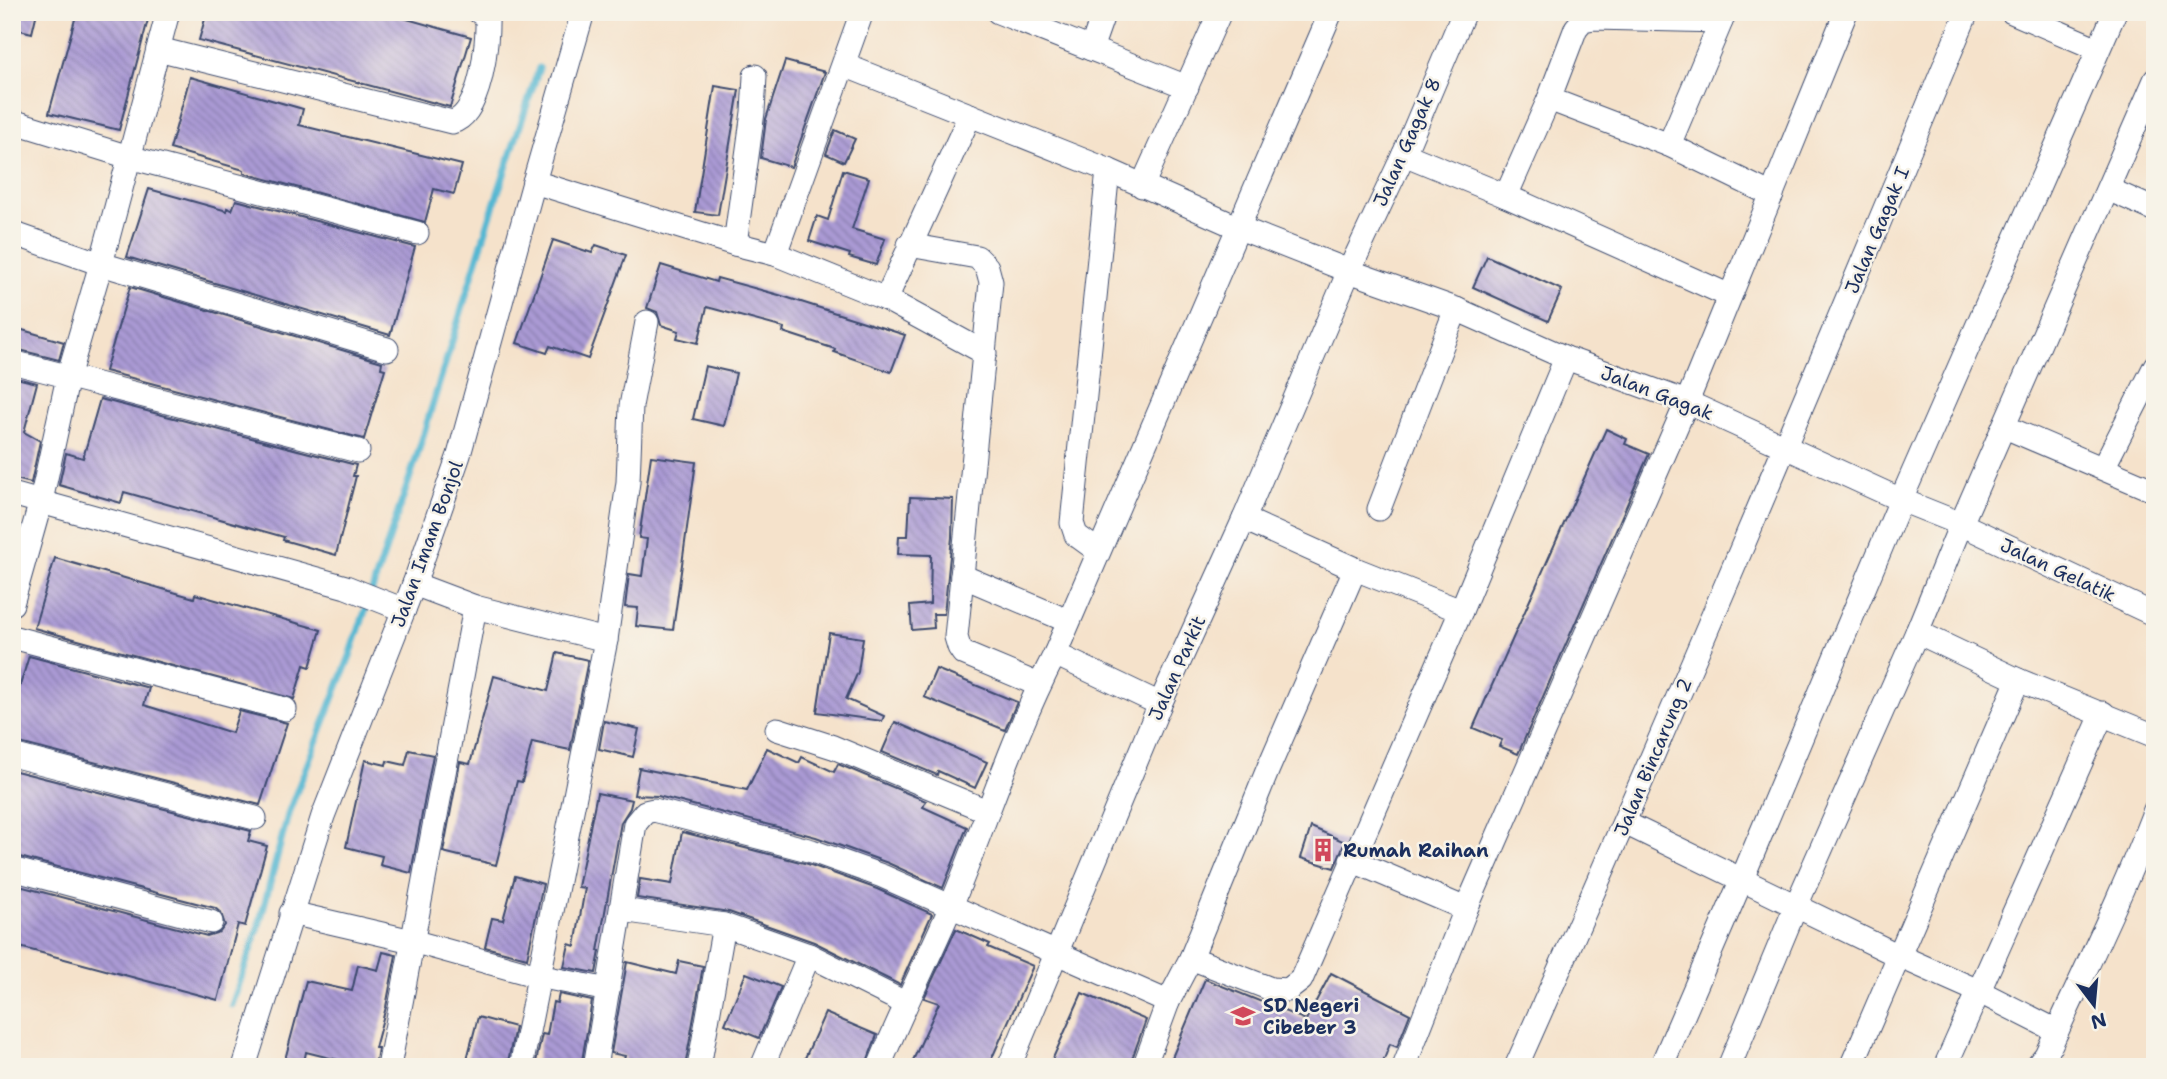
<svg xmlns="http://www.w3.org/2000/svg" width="2167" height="1079" font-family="'Shantell Sans',sans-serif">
	<defs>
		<pattern id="building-back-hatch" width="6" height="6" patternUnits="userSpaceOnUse" patternTransform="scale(1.75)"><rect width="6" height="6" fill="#aa9ad4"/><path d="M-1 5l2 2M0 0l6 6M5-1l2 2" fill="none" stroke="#8a7eaf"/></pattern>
	</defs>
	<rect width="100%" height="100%" fill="#f7f3e8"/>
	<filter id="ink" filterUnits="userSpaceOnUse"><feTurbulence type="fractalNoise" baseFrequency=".0143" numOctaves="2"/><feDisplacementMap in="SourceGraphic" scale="14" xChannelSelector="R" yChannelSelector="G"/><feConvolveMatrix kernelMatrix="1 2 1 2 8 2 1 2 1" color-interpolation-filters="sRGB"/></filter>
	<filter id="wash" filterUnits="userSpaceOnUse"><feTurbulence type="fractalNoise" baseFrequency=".00686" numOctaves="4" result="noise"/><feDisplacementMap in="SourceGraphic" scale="28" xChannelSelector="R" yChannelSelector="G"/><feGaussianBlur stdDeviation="1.57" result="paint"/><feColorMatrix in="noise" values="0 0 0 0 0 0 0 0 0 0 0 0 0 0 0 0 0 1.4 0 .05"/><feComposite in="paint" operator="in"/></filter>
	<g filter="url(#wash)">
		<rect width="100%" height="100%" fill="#f5e2cb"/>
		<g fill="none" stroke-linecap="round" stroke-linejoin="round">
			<polyline stroke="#54b7d2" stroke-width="7" points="232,1005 259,925 289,811 350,656 416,459 490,217 539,68"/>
		</g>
		<g id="blocks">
			<g fill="url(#building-back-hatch)">
				<polygon points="12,12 37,12 32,33 12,28"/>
				<polygon points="77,12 150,12 119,130 49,113"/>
				<polygon points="207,12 382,12 471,37 450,107 199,40"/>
				<polygon points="785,61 825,72 791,167 761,158 766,119"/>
				<polygon points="190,77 303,109 299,125 462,165 454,194 434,189 425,222 244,173 244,170 170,149"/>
				<polygon points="715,86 739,90 718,215 695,212"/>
				<polygon points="835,130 855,139 844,162 826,154"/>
				<polygon points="843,170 869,178 852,229 885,239 876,265 849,257 850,254 809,241 817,216 828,220"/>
				<polygon points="149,189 227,211 227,208 232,210 236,200 415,247 390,335 127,257"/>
				<polygon points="553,240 592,253 596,245 626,255 588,359 550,346 547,353 517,343"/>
				<polygon points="1487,256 1562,290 1548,321 1473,287"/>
				<polygon points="661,265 716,282 717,278 779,295 905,335 891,372 834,352 835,349 783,332 784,328 707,307 698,343 677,338 679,331 661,325 657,312 647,308"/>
				<polygon points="130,287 382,362 381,368 385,369 364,439 105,371"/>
				<polygon points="12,327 64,342 59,360 12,348"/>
				<polygon points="705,366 736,373 724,426 693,419"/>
				<polygon points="12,377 37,383 24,432 40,441 31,483 12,478"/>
				<polygon points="100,399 356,465 353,476 356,476 336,555 283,540 284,537 124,492 121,503 59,485 66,453 83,458"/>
				<polygon points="1606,429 1627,439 1625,444 1649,454 1518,754 1499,746 1502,740 1473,728"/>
				<polygon points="651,456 696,462 673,630 636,626 638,608 625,607 629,574 642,576 647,539 639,538"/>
				<polygon points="910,497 953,499 952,537 944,614 933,614 934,628 912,630 910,606 930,604 931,555 898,554 899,536 908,536"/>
				<polygon points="55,558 194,598 195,594 321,630 310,667 304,665 294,699 34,628"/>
				<polygon points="829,633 863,638 858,672 846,699 884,716 882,721 817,712"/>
				<polygon points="557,653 588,660 570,750 532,742 522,782 517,781 496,865 443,852 460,762 470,764 494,676 548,691"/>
				<polygon points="29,656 149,688 144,705 232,733 239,711 287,723 260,805 12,741 12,712"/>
				<polygon points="936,669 1017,702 1005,730 924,697"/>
				<polygon points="604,721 639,729 633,757 599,749"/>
				<polygon points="895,722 987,762 975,788 938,771 937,775 882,752"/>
				<polygon points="767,748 799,763 802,757 834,772 838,764 926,801 923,807 967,827 943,888 888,863 816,837 658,796 634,795 639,768 747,790"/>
				<polygon points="409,750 433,755 411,873 380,865 382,856 346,847 365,760 386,765 387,761 405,765"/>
				<polygon points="12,770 251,831 248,841 267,846 245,926 238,924 218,1000 12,945 12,884 207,936 220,932 225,925 221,913 215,908 12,855"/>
				<polygon points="597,793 632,800 630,808 621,822 598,951 600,951 596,973 564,967 569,944 575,946 585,888 578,887"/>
				<polygon points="1311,827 1345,842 1334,868 1301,858"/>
				<polygon points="682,832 808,864 877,889 932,914 900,985 814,942 729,912 637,898 640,879 672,884"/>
				<polygon points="515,876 543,884 527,958 485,947 492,918 503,920"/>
				<polygon points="956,929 990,944 988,947 1033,966 988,1067 910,1067 939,1003 924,998"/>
				<polygon points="383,952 396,955 386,1007 375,1048 378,1048 375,1067 349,1067 350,1063 306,1052 303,1067 283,1067 306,981 352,991 358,965 378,970"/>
				<polygon points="679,961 703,966 685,1067 622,1067 625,1056 611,1053 627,962 676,974"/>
				<polygon points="746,973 781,987 759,1038 725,1024"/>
				<polygon points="1331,973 1410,1014 1397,1047 1390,1044 1381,1067 1168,1067 1205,979 1306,1020"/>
				<polygon points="1082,993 1146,1020 1129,1067 1049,1067"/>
				<polygon points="559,994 592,1001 581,1067 543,1062 542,1067 535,1067 542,1034 547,1035 553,1002 557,1003"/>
				<polygon points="825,1013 877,1035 865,1067 801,1067"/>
				<polygon points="478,1017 515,1027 507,1067 465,1067"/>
			</g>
		</g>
	</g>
	<g filter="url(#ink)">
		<use href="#blocks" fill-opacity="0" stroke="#3c4a6e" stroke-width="2"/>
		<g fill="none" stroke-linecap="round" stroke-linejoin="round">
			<g stroke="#3c4a6e" stroke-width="25">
				<g id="minor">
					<polyline points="998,12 1187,87"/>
					<polyline points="2012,12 2098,49"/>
					<path d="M158,49l294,73c29,-7 36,-79 35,-105l-8,-5"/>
					<polyline points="1091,49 1104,12"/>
					<polyline points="844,65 1108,170 1237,227 1349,271 1456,309 1566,358 1687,402 1901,500 1961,524 2155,615"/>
					<polyline points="1549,99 1669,145 1772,195"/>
					<polyline points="12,121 129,157 417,233"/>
					<polyline points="1669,145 1725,12"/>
					<polyline points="1404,154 1506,196 1730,296"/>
					<polyline points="534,182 735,244 775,254 886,299 985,353"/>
					<polyline points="1142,186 1220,12"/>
					<polyline points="2108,189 2155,210"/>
					<polyline points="1506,196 1549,99 1576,28 1583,20 1594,18 1721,21"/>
					<polyline points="12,233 101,264 387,349"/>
					<polyline points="735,244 753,112 755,76"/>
					<polyline points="909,245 977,257 987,267 991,282 956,637 959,647 963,653 1039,685"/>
					<polyline points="775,254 862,12"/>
					<polyline points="886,299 970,115"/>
					<polyline points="12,362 358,451"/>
					<polyline points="2005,427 2155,491"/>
					<polyline points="2103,468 2155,366"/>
					<polyline points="12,494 346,587 404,610"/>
					<polyline points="1379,509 1456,309"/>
					<polyline points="1244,519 1355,569 1461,611"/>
					<polyline points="1098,551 1076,535 1072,523 1108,170"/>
					<polyline points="962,576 1068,621"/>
					<polyline points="414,584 475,607 606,640 521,1067"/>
					<polyline points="12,604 41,501 68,377 101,264 168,12"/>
					<polyline points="1917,632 2018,680 2155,736"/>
					<polyline points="12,637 285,709"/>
					<polyline points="606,640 628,482 631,406 647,322"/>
					<polyline points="1055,654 1160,704"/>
					<polyline points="777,729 833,747 987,811"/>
					<polyline points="12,755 255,818"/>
					<polyline points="1625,823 1899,956 1978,991 2057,1031"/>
					<polyline points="1351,860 1466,909"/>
					<polyline points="12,869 211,922"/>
					<polyline points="622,910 724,925 809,955 905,1003"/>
					<polyline points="291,913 412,941 538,976 608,990"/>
					<polyline points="1191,958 1271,989 1288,990 1301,980 1461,611 1566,358"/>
					<polyline points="244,1067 323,816 414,584 459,455 534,182 583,12"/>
					<polyline points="389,1067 475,607"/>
					<polyline points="595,1067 635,824 645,812 654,810 812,851 882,876 1168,1002"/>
					<polyline points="699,1067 724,925"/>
					<polyline points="762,1067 809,955"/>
					<path d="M879,1067c22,-55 49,-107 72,-161 35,-84 62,-171 104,-252l276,-642"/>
					<polyline points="1009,1067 1160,704 1244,519 1349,271 1404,154 1464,12"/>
					<polyline points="1144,1067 1168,1002 1191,958 1268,769 1355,569"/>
					<polyline points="1404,1067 1466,909 1687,402 1846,12"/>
					<path d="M1516,1067c156,-350 304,-702 451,-1055"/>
					<polyline points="1661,1067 1742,879 1901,500 2115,12"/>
					<polyline points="1729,1067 1796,906 1917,632 1961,524 2155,80"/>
					<polyline points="1851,1067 2018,680"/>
					<polyline points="1945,1067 2103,713"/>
					<path d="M2036,1067l10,-12c37,-81 77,-162 109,-245"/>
				</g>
			</g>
			<use href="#minor" stroke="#fff" stroke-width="23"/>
		</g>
	</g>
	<defs>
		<g id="building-bare" transform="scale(1.89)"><path d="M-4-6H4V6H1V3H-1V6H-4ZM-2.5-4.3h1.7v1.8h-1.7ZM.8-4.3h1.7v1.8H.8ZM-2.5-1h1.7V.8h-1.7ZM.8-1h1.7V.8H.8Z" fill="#d1495b" stroke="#f7f3e8" stroke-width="2.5" paint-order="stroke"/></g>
		<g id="school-bare" transform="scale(1.89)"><path d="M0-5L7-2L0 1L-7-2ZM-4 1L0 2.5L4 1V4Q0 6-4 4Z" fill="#d1495b" stroke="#f7f3e8" stroke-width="2.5" paint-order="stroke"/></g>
	</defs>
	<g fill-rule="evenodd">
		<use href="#building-bare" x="1323" y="850"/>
		<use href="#school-bare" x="1243" y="1016"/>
	</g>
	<g text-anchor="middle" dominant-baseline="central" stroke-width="5" stroke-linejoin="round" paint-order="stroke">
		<g font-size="19" fill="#1b2f5e" stroke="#f7f3e8">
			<text transform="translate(1407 142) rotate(-66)">Jalan Gagak 8</text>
			<text transform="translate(1877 230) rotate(-67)">Jalan Gagak I</text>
			<text transform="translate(1657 393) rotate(21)">Jalan Gagak</text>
			<text transform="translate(427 544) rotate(-70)">Jalan Imam Bonjol</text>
			<text transform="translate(2058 570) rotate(25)">Jalan Gelatik</text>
			<text transform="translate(1177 668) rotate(-66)">Jalan Parkit</text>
			<text transform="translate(1653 757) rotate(-67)">Jalan Bincarung 2</text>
		</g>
		<g font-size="19" font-weight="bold" fill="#1b2f5e" stroke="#f7f3e8" text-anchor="start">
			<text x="1343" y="850">Rumah Raihan</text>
			<text x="1263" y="1005">SD Negeri<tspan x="1263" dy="22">Cibeber 3</tspan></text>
		</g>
	</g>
	<rect width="2167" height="1079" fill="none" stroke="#f7f3e8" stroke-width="42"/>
	<g transform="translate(2094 1005) rotate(164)" stroke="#f7f3e8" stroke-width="5" paint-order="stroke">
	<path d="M0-5L12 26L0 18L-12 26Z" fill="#1b2f5e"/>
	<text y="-10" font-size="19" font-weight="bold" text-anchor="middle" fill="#1b2f5e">N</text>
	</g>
</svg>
